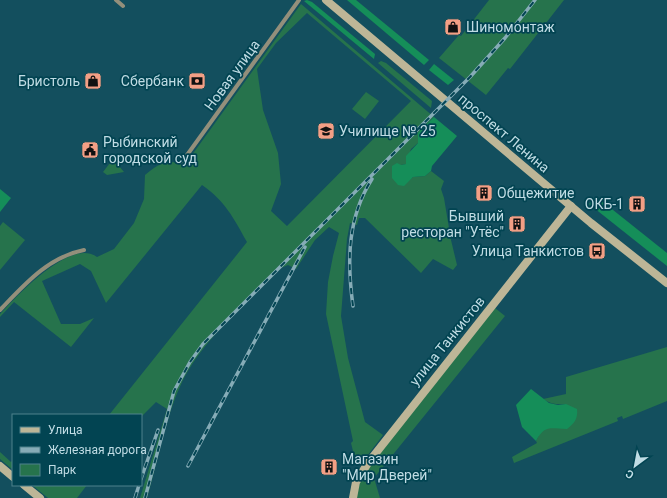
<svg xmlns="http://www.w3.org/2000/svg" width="667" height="498" font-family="Roboto,sans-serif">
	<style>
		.green { fill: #26734c; fill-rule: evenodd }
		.forest { fill: #158e59 }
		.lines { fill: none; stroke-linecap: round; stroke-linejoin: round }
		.street { stroke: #938f7b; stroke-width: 4 }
		.secondary { stroke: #bdb697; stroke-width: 8 }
		.rail-casing { stroke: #86acb7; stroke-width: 3.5 }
		.rail { stroke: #024452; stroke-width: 2; stroke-dasharray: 6; stroke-linecap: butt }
		.labels { text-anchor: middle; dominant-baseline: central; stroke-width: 3.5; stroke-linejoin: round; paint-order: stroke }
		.poi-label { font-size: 14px; fill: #c0dce4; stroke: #024452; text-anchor: start }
		.street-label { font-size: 14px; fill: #c0dce4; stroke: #024452 }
	</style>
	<rect width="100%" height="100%" fill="#134f5e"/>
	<!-- green -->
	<g class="green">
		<path d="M489,0H564L510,69L508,68L486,95L439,58L459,35L461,36Z"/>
		<path d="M301,4L434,117L419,133L418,143L411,149L406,164L401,165L406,183L413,177L425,176L431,171L444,181L441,189L444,198L451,240L457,265L453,270L433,259L421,273L365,218H359L357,225L350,223L347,239L341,316L348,358L365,422L383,435L361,464V460L355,459L351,443L353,441L326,314L328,282L333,256L339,233L329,227L315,240L296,269L288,265L281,268C248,302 203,339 182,382C165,418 158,460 147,498H140L167,409L156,402L141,417V415H109L247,242C233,217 225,201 202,185L106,303L91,271L80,264L42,281L61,324H80L94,318L71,347L14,302L0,317V314C16,297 71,237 97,257L114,249L134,223L144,199L145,175C157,164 170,157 184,166ZM307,13L411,101L287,226L271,211L281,184L278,153L263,110L257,69L276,43Z"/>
		<path d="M381,61L386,63L432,101L431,108L378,63Z"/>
		<path d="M366,92L379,101L365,119L352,109Z"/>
		<path d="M113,159L124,172L107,175L103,172Z"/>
		<path d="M3,222L25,240L0,270V226Z"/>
		<path d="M495,308L505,316L374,478L380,498H356L360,482L371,465Z"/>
		<path d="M667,347V401L623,419L622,416L617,418L618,421L514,463L512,457L537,443L536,441L541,431L547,428L566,404C557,405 551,404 543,399L566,394V377Z"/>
		<path d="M0,452L11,462L13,460V470L0,459Z"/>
		<path d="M32,485H87L77,498H48Z"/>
	</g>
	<!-- forest -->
	<g class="forest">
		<path d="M307,0L312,2L375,54L374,59L304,1Z"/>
		<path d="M347,0H356L429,60L424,65Z"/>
		<path d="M434,64L454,80L448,85L429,70Z"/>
		<path d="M434,117L457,136L432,166L431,171L425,176L413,177L404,186L398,185L392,178V166L397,163L401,165L406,164V156L418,143V133Z"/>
		<path d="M0,189L11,198L0,212Z"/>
		<path d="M595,197L598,198L667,253V266L589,204Z"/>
		<path d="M531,389L549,403L558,405L566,404L577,409C578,418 575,423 567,429C551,429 545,424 536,441L522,427L516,405Z"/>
	</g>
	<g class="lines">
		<!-- street -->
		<g class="street">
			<path d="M116,0L123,6"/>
			<path d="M182,162L299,0"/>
			<path d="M0,310C24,285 48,257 84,250"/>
		</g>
		<!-- secondary -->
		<g class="secondary">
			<path d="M326,0L591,223L667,283"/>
			<path d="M0,466L13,477"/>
			<path d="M24,485L40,498"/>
			<path d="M353,498L356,482L368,463L571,206"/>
		</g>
		<defs>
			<g id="rail">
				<path d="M353,306C347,262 347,218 372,179"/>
				<path d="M188,466L305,247"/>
				<path d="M141,479L158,430"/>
				<path d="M135,498L139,485"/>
				<path d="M145,498L174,391L190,362L203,344L470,77L505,38L535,0"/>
			</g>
		</defs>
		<!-- rail casing -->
		<use href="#rail" class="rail-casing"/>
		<!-- rail -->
		<use href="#rail" class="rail"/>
	</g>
	<!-- icons -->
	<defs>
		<symbol id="shop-square" viewBox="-11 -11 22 22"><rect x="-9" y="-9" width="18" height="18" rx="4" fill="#f39f85" stroke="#024452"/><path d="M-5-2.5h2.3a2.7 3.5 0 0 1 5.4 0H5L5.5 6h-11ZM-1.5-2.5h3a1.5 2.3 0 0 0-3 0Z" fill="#111"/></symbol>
		<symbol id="bank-square" viewBox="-11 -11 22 22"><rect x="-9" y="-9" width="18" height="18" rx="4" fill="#f39f85" stroke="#024452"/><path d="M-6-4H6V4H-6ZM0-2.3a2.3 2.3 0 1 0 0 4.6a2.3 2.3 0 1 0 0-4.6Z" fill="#111"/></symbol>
		<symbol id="university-square" viewBox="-11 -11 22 22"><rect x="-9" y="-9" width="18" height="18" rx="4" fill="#f39f85" stroke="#024452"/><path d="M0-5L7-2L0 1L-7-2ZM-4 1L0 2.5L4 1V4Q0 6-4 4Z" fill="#111"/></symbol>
		<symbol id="civic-square" viewBox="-11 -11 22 22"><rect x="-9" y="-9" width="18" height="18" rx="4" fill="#f39f85" stroke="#024452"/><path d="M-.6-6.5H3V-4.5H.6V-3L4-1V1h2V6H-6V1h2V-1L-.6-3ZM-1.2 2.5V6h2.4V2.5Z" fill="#111"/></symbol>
		<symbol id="building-square" viewBox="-11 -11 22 22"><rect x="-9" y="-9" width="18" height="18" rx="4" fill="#f39f85" stroke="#024452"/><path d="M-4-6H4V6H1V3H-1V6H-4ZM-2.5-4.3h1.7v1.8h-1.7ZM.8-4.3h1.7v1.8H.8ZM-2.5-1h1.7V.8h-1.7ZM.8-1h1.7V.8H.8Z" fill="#111"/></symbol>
		<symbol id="bus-square" viewBox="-11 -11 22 22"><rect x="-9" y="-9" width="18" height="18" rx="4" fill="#f39f85" stroke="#024452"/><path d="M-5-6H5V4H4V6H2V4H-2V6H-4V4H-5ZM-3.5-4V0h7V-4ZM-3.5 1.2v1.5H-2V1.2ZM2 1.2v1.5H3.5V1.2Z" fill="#111"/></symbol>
	</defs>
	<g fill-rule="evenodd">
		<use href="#shop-square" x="443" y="17" width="20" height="20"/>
		<use href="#shop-square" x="83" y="71" width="20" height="20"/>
		<use href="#bank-square" x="187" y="71" width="20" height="20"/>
		<use href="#university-square" x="316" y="121" width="20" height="20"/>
		<use href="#civic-square" x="80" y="140" width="20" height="20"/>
		<use href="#building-square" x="474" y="183" width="20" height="20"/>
		<use href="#building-square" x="627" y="194" width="20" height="20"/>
		<use href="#building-square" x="507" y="214" width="20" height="20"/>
		<use href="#bus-square" x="587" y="241" width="20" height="20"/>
		<use href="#building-square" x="319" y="457" width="20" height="20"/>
	</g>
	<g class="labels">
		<!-- poi labels -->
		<g class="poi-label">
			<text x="466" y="27">Шиномонтаж</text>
			<text x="80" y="81" text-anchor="end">Бристоль</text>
			<text x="184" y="81" text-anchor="end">Сбербанк</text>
			<text x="339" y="131">Училище № 25</text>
			<text x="103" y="142">Рыбинский<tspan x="103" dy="16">городской суд</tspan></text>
			<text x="497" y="193">Общежитие</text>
			<text x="624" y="204" text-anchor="end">ОКБ-1</text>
			<text x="504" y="216" text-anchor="end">Бывший<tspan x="504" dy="16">ресторан "Утёс"</tspan></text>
			<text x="584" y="251" text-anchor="end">Улица Танкистов</text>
			<text x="342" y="459">Магазин<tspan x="342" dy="16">"Мир Дверей"</tspan></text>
		</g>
		<!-- street labels -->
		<g class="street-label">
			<text transform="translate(232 75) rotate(-54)">Новая улица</text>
			<text transform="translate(504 133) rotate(40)">проспект Ленина</text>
			<text transform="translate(447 341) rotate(-51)">улица Танкистов</text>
		</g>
	</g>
	<!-- legend -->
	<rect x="12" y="414" width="130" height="72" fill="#024452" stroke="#4e818c"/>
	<rect x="20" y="427" width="20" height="6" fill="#bdb697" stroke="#4e818c"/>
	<text x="48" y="434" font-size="12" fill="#c0dce4">Улица</text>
	<rect x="20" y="447" width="20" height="6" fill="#86acb7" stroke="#4e818c"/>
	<text x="48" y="454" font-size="12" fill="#c0dce4">Железная дорога</text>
	<rect x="20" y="464" width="20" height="12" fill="#26734c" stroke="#4e818c"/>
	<text x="48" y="474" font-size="12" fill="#c0dce4">Парк</text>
	<!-- north arrow -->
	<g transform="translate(635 466) rotate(212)" stroke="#024452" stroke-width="3" paint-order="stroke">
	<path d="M0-3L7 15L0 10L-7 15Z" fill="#c0dce4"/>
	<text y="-6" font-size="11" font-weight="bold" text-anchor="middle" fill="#c0dce4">С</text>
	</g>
</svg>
